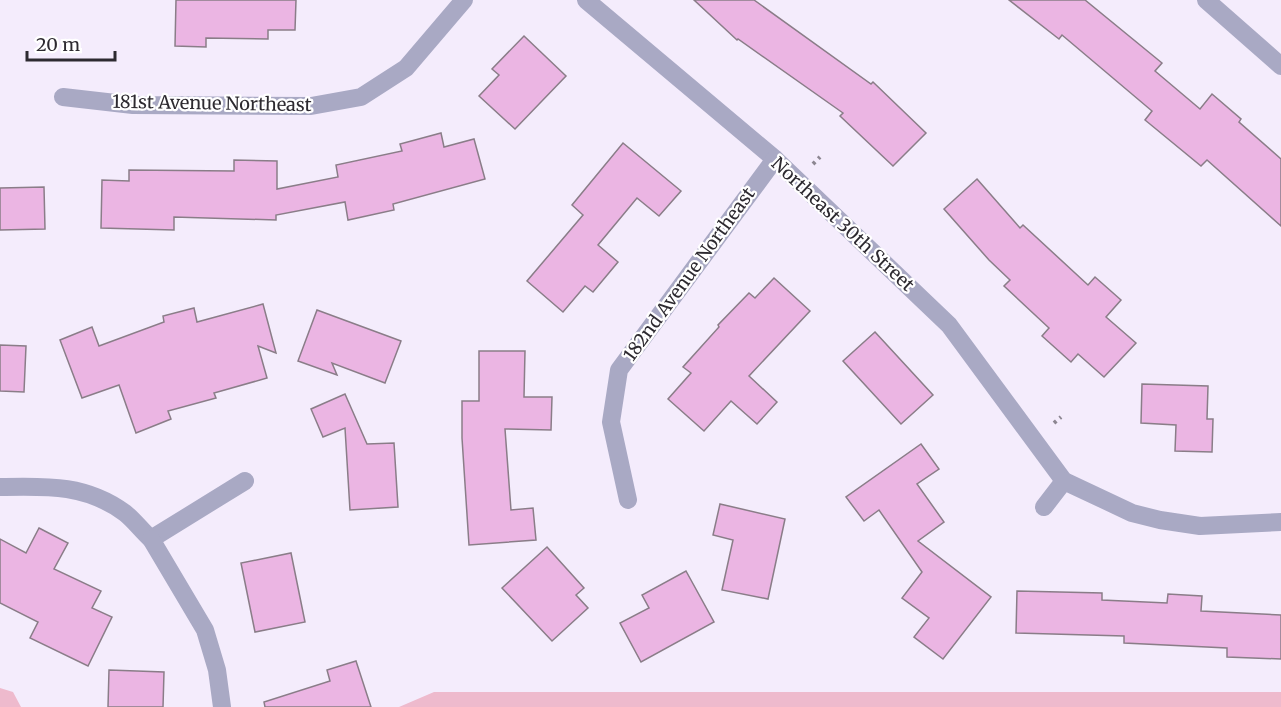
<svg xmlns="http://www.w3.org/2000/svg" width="1281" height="707" font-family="Merriweather,serif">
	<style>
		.green { fill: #eebacd }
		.building { fill: #ebb5e3; stroke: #8a7d88; stroke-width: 1.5 }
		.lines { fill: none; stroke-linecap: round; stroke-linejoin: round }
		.path { stroke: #8c8691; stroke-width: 4; stroke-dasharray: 3 4.5; stroke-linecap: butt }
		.street { stroke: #a9a9c4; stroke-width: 18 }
		.labels { text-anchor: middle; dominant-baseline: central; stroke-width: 4.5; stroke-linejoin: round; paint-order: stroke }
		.street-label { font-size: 18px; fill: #2d2a30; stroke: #fff }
	</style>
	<rect width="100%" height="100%" fill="#f4ecfc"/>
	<!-- green -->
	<g class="green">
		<path d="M0,688L13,692L21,707H0Z"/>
		<path d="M434,692H1281V707H399Z"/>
	</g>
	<!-- building -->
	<g class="building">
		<path d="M176,0H296L295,30H268V39L206,38V47L175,46Z"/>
		<path d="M694,0H754L871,84L873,82L926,133L893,166L840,116L843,113L738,39L737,40Z"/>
		<path d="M1009,0H1085L1162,63L1155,71L1200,109L1212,94L1241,119L1239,122L1281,159V226L1207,160L1201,166L1145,120L1152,111L1062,35L1059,39Z"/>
		<path d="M524,36L566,76L515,129L479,96L499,75L492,69Z"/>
		<path d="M441,133L444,147L474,139L485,179L393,204L394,210L348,220L345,202L276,215V220L174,217V230L101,228L102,180L129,181V170L234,171V160L277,161V189L338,177L336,165L402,151L400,144Z"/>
		<path d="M623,143L681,191L659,216L637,198L598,245L618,262L593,292L585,286L563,312L527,281L583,215L572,205Z"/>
		<path d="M977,179L1020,228L1023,225L1088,285L1095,277L1121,300L1106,317L1136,343L1104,377L1078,354L1071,362L1042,336L1049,328L1004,286L1010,280L989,260L944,209Z"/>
		<path d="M44,187L45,229L0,230V188Z"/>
		<path d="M774,278L810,311L749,376L777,402L757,424L731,401L704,431L668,399L691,373L683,367L719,327L718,325L749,293L755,298Z"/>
		<path d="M263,304L276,353L258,346L267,378L214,393L216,398L168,411L171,419L136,433L119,385L82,398L60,340L92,327L99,346L164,322L163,316L194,308L197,322Z"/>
		<path d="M317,310L401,341L385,383L332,363L337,375L298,361Z"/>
		<path d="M875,332L933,395L901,424L843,361Z"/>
		<path d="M0,345L26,346L24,392L0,391Z"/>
		<path d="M479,351H525L524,397H552L551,430L505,429L511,510L533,508L536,540L469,545L462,438V401H479Z"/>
		<path d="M1142,384L1208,386L1207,419H1213L1212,452L1175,451L1176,425L1141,423Z"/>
		<path d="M345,394L367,444L394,443L398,507L350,510L345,428L323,437L311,409Z"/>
		<path d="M921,444L939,469L917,484L944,522L918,541L991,597L943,659L914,637L929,618L902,598L922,572L879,510L864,521L846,497Z"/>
		<path d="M720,504L785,519L768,599L722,590L733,540L713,535Z"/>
		<path d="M39,528L68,543L54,569L101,591L92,608L112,617L88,666L30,638L38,622L0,603V539L26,553Z"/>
		<path d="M547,547L584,588L576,595L588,608L552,641L502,588Z"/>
		<path d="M291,553L305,622L255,632L241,563Z"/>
		<path d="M686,571L714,622L641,662L620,623L649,608L642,595Z"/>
		<path d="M1017,591L1102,593V600L1167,603L1168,594L1202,596L1201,611L1281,615V659L1227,657V648L1124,643V636L1016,633Z"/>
		<path d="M356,661L371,707H265L264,702L330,681L327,670Z"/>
		<path d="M109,670L164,672L163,707H108Z"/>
	</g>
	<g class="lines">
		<!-- path -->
		<g class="path">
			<path d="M813,164L820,157"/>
			<path d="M1054,423L1061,417"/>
		</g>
		<!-- street -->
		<g class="street">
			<path d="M586,0L775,159L949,325L1064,481L1132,513L1160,520L1200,526L1281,522"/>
			<path d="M1206,0L1281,66"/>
			<path d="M63,97L133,105L311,106L361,97L406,68L464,0"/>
			<path d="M0,487C46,486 86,484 125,513C134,520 142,531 151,539L245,481"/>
			<path d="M628,500L611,422L619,370L775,159"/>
			<path d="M1044,507L1064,481"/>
			<path d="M151,539L205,630L217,670L222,707"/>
		</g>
	</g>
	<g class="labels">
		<!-- street labels -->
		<g class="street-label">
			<text transform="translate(212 103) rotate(1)">181st Avenue Northeast</text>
			<text transform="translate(843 224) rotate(43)">Northeast 30th Street</text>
			<text transform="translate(689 274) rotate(-54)">182nd Avenue Northeast</text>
		</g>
	</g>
	<!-- scale -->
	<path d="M27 51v9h88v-9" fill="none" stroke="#2d2a30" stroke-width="3"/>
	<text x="36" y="51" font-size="18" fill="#2d2a30" stroke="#ffffff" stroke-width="4.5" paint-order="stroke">20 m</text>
</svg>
